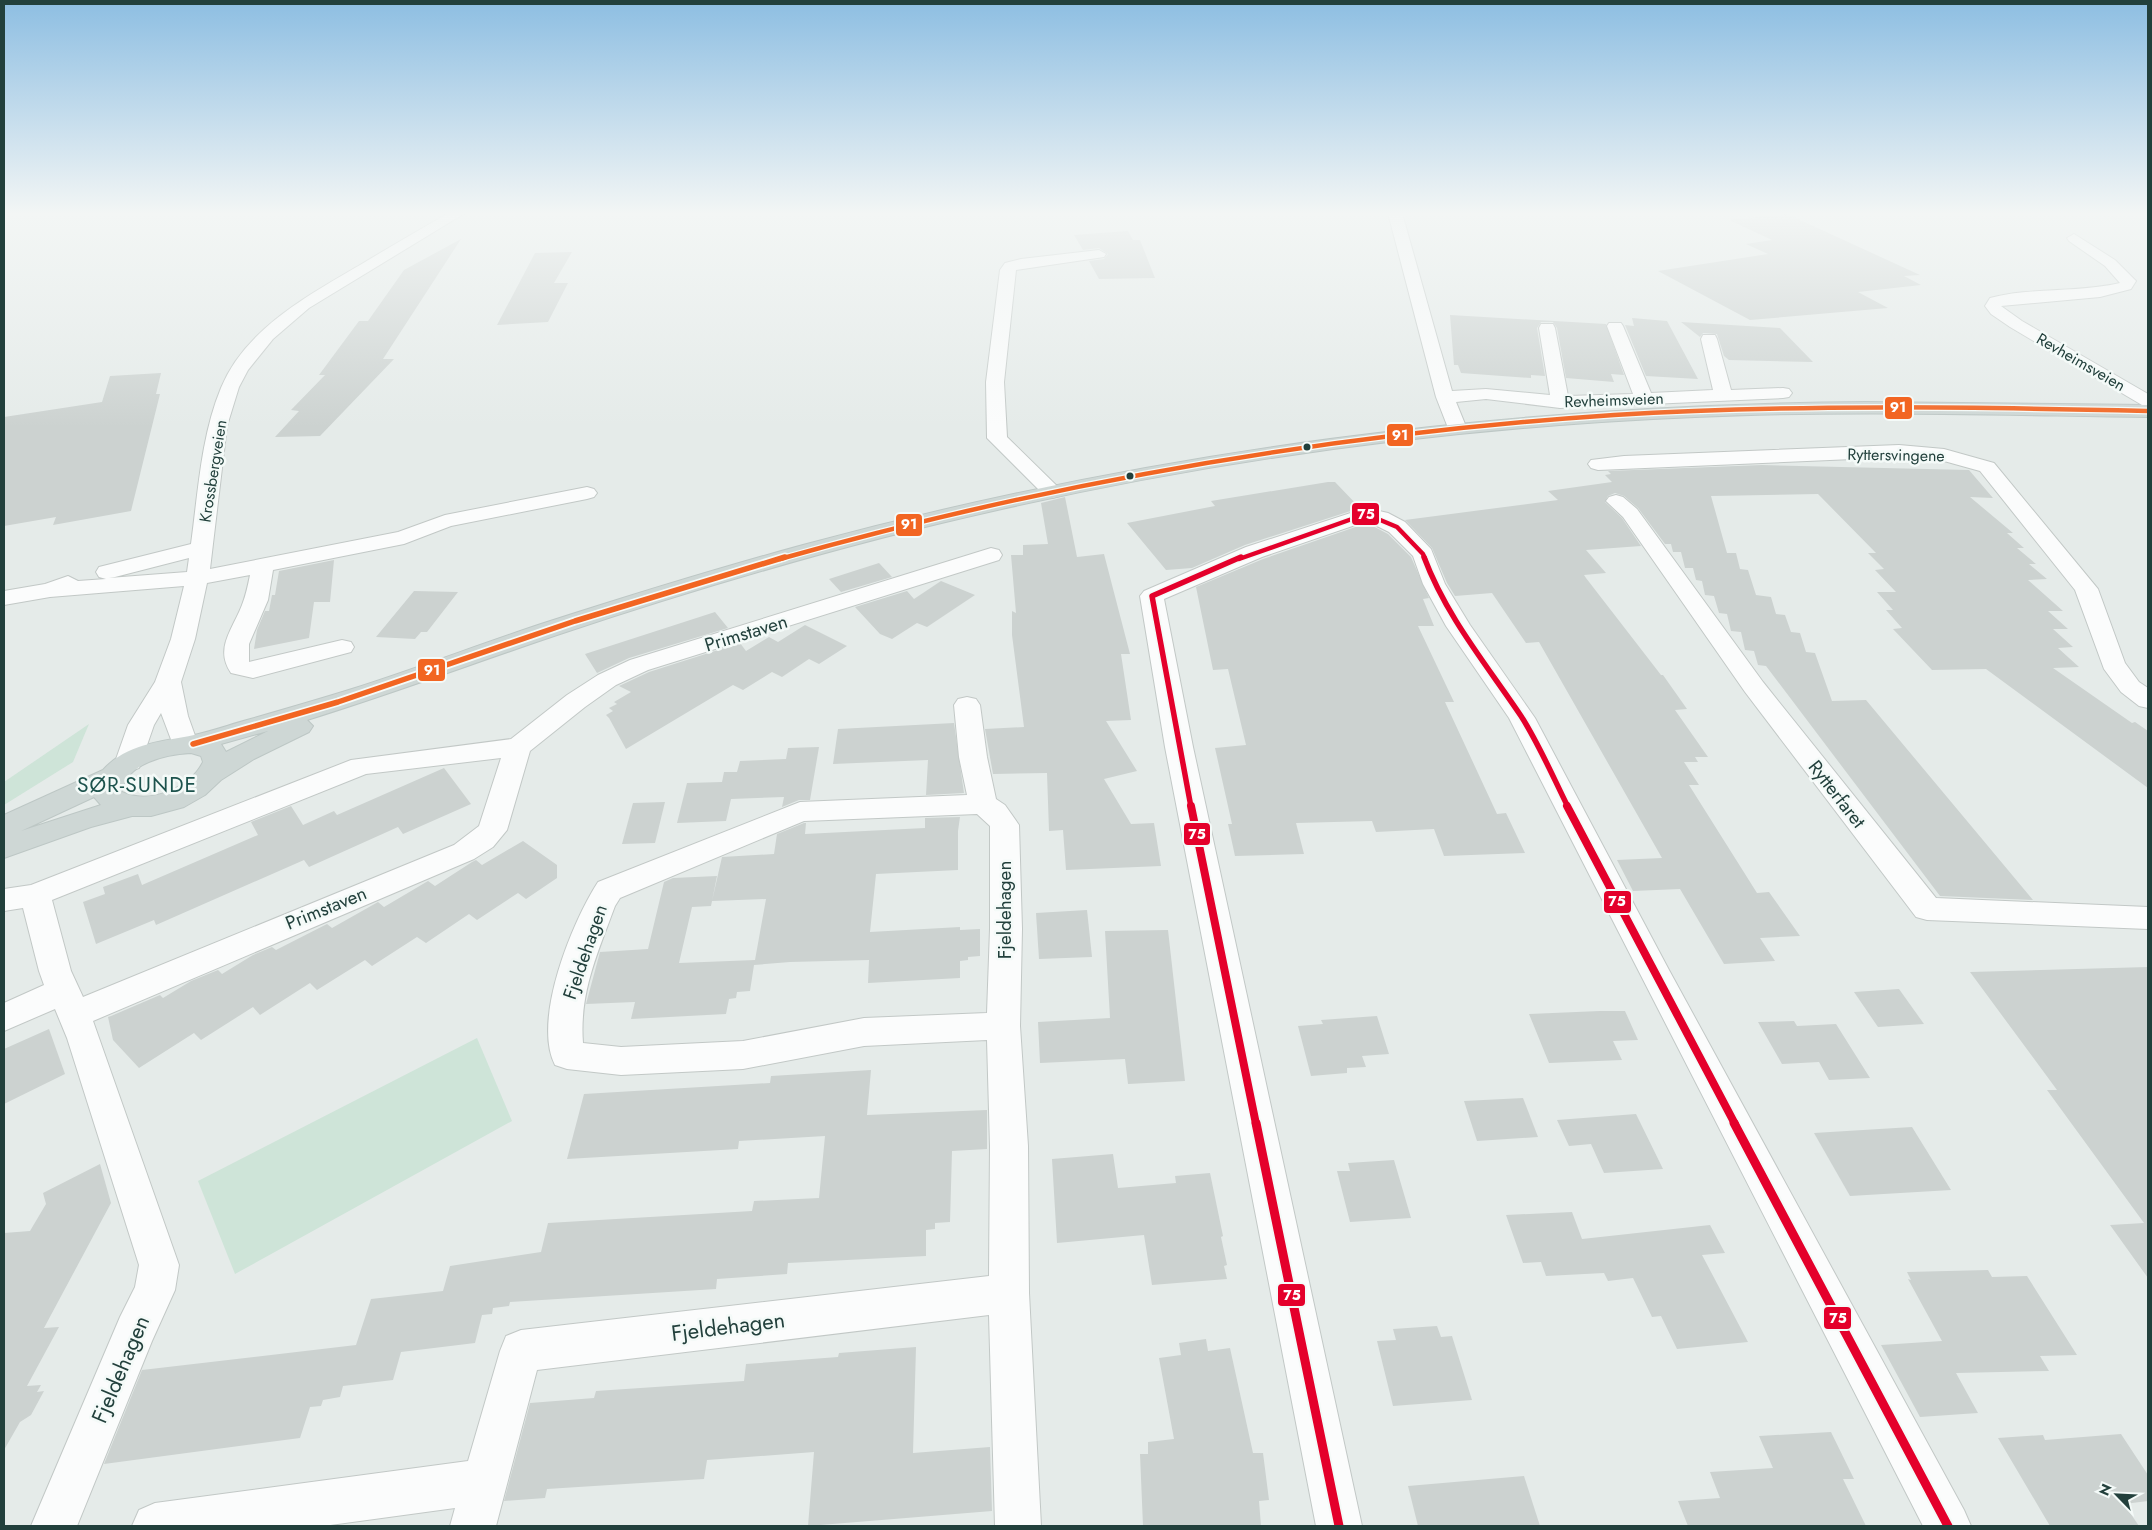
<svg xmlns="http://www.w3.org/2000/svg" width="2152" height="1530" font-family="Jost,sans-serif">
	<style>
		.green { fill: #cee4d8 }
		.building { fill: #ccd2d0 }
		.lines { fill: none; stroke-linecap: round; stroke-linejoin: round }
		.minor-casing { stroke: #c2c8c6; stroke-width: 2 }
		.major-casing { stroke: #bdc7c5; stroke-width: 2 }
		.minor { fill: #fbfcfc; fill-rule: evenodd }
		.major { fill: #ced7d5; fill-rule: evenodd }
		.bus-1-far1-casing { stroke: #f4faf8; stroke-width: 7 }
		.bus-1-casing { stroke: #f4faf8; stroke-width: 9 }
		.bus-2-far3-casing { stroke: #f4faf8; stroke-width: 7 }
		.bus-2-far2-casing { stroke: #f4faf8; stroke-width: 9 }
		.bus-2-far1-casing { stroke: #f4faf8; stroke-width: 11 }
		.bus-2-casing { stroke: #f4faf8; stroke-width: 13 }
		.bus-1-far1 { stroke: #f26522; stroke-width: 4.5 }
		.bus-1 { stroke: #f26522; stroke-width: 5.5 }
		.bus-2-far3 { stroke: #e4002b; stroke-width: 4.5 }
		.bus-2-far2 { stroke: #e4002b; stroke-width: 5.5 }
		.bus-2-far1 { stroke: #e4002b; stroke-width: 8 }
		.bus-2 { stroke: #e4002b; stroke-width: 9 }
		.bus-dot { fill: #22403c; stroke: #f4faf8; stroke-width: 2 }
		.labels { text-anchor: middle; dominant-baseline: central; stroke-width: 5; stroke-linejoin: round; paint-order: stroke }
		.far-street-label { font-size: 16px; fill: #22403c; stroke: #f4faf8 }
		.street-label { font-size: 19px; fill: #22403c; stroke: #f4faf8 }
		.quarter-label { font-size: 21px; letter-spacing: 1px; fill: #1d534d; stroke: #f4faf8 }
		.near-street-label { font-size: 22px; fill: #22403c; stroke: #f4faf8 }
		.line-badge { stroke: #f4faf8; stroke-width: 2 }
		.badge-label { font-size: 14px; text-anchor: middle; font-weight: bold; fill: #fff }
	</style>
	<rect width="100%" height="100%" fill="#e5ebe9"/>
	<!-- green -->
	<g class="green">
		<path d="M89,724L73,762L4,805V782Z"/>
		<path d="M477,1038L512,1121L235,1274L198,1181Z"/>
	</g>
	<!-- building -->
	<g class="building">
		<path d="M1787,214L1920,275L1904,276L1921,285L1858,292L1888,308L1750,320L1658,271L1768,254L1746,244L1772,240L1729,220Z"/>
		<path d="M1128,231L1133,240H1140L1155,278L1099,279L1089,261L1104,259L1108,254L1099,248L1083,250L1074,235Z"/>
		<path d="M461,239L383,359H394L320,436L275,437L299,411L291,410L325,375H319L359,321H368L404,270Z"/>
		<path d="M572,252L554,283H568L548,322L497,325L535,253Z"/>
		<path d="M1450,315L1606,324L1624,375L1611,374L1614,382L1566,378L1557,328L1553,322H1541L1537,328L1545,376L1531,375V378L1461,373L1458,365H1454Z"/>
		<path d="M1632,318L1667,321L1698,379L1646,376L1625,325L1634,326Z"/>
		<path d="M1681,322L1780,328L1813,362L1729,360L1724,356L1717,334L1703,333L1700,337Z"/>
		<path d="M161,373L156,394H160L131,511L53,525L56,517L4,526V417L102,402L110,376Z"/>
		<path d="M1762,465L1969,470L1993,498L1970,497L2013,533H2007L2024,548H2017L2036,564H2029L2047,579L2028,580L2063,611H2048L2068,629H2053L2073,647L2058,648L2079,667L2053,668L2132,723L2135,722L2148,731V788L1986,669L1932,670L1893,629L1902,628L1886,610H1893L1877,592H1896L1875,570L1884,569L1868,553H1876L1818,494L1711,496L1727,553H1736L1740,569L1748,570L1756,595L1771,597L1776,614L1785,615L1791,632L1800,633L1806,652L1815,653L1832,701L1866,700L2033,900L1940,896L1766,666L1758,665L1754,651L1745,650L1741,632L1731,631L1727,614L1719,613L1714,596L1705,595L1702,581L1696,580L1693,568H1685L1681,552H1673L1671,544H1665L1638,508L1624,496L1615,493L1608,496L1605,502L1622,518L1641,546L1586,550L1606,573L1584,575L1586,578L1661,675H1663L1687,709L1675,710L1708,757H1695L1698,762H1684L1699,785H1689L1757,893L1769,892L1800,936L1760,938L1775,961L1724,964L1680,889L1633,891L1617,860L1662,858L1539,642L1526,643L1492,593L1455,596L1447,583L1432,548L1405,520L1558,500L1548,491L1612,482L1605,475L1611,474L1608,471Z"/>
		<path d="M1328,482H1335L1360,508L1245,545L1192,568L1166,570L1127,523L1215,506L1211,501Z"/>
		<path d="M1065,497L1077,557L1104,554L1130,654H1121L1131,720L1106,721L1137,771L1104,779L1131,824L1154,823L1161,866L1066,870L1063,830L1049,831L1047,773L993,774L985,729L1024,727L1012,635V611L1016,613L1011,555H1023V545L1048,544L1041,503Z"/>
		<path d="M1367,523L1388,534L1411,557L1429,598L1423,599L1434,626H1418L1454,702H1445L1497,814L1506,813L1525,853L1444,856L1434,829L1376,832L1372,821L1296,823L1304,854L1235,856L1228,824H1232L1215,748L1246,745L1228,669L1213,670L1196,587L1263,559Z"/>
		<path d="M334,560L330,602H314L309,638L254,649L257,630L265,611H269L272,595H275L279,571Z"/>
		<path d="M879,563L892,577L841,592L829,579Z"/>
		<path d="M941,581L975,595L927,627L917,623L892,639L880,634L855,607L907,591L914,599Z"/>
		<path d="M414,591L458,592L427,632H421L415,639L376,637Z"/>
		<path d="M715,612L728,628L629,658L597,673L585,654Z"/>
		<path d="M805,625L847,646L819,664L809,659L782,677L772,672L743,690L733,685L626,749L609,718L606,715L613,711L609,708L617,704L614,702L631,692L619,686L649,672L740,643L746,651L769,637L778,642Z"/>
		<path d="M954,723L964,793L926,795L928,760L833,764L838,729Z"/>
		<path d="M819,747L810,800H799L782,807L784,797L731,799L726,821L677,823L687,783L722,782L724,772H737L740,761L786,759L788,748Z"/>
		<path d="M444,768L471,804L403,834L398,827L309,867L304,860L156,925L154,920L96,944L83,902L105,894L103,887L138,874L142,885L258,835L251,822L291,806L303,825L334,811L337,815Z"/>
		<path d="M665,802L655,843L622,844L633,803Z"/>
		<path d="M960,817L958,831V870L876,874L870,932L960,927V930L980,929V956L968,957V960L960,961V978L868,983L869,960L790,962L754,965L750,991L737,992L736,998L729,999L726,1014L631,1019L635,1002L586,1004L600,952L648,949L664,882L673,878L717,876L711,906L692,907L679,963L755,960L766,899L712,901L722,857L774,854L777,834L804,823H806L805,834L925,828V818Z"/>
		<path d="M523,841L557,865V878L526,899L518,893L477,920L469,914L426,943L417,937L372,966L365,960L317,990L310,983L260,1015L253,1007L201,1040L194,1033L139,1068L113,1040L108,1017L111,1016L160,995L163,998L191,981L218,970L222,974L253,955L272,947L276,950L327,924L332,928L378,902L384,907L428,881L435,886L472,862L476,860L482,865Z"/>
		<path d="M1087,910L1092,957L1039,959L1036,913Z"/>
		<path d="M1168,930L1185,1081L1128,1084L1125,1059L1040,1063L1038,1022L1110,1018L1105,931Z"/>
		<path d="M2148,967V1278L2110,1225L2144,1223L2047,1090H2057L1970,972Z"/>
		<path d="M1899,989L1924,1024L1878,1027L1854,992Z"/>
		<path d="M1600,1011H1625L1638,1040L1613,1041L1622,1060L1549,1063L1529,1014Z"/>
		<path d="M1377,1016L1389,1054L1362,1056L1366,1067L1347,1068V1073L1311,1076L1298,1026L1323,1024L1321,1020Z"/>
		<path d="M1794,1021L1797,1026L1836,1024L1870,1078L1829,1080L1819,1062L1782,1064L1758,1022Z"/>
		<path d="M49,1029L65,1074L4,1104V1049Z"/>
		<path d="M871,1070L867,1115L987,1110V1149L952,1151L950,1222L935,1223V1229L926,1230V1256L788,1263L787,1274L717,1279L716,1289L510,1302L509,1306L493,1308L492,1314L482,1315L475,1343L401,1352L393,1380L343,1386L340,1397L323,1400L321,1406L310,1407L300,1438L104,1464L142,1370L356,1345L371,1299L443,1291L450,1266L541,1252L548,1223L752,1211L754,1201L819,1198L825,1136L739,1141L738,1149L567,1159L584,1094L770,1083L771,1076Z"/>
		<path d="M1523,1098L1538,1137L1477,1141L1464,1101Z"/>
		<path d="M1636,1114L1663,1169L1604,1173L1591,1144L1569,1146L1557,1120Z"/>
		<path d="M1912,1127L1951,1190L1850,1196L1814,1133Z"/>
		<path d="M1113,1154L1118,1188L1176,1183L1175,1176L1210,1173L1223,1236L1221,1237L1227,1265L1224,1266L1227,1279L1152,1285L1144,1235L1057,1243L1052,1159Z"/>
		<path d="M1394,1160L1411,1218L1350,1222L1337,1171H1350L1348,1163Z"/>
		<path d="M100,1164L111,1203L44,1328L59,1327L27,1386L41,1385L37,1392L44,1391L31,1415L20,1422L4,1450V1233L30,1231L46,1204L43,1193Z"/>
		<path d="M1572,1212L1582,1239L1710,1225L1725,1253L1702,1255L1748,1342L1677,1349L1661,1316L1652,1317L1633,1278L1608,1281L1604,1273L1546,1276L1541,1262L1523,1263L1506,1215Z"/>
		<path d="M1988,1270L1992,1277L2027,1276L2077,1355L2040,1356L2049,1371L1956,1373L1978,1413L1920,1417L1881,1345L1942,1341L1908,1279L1911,1280L1907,1272Z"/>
		<path d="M1437,1326L1441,1337L1452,1336L1472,1400L1393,1406L1377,1341L1396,1340L1393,1329Z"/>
		<path d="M1206,1339L1208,1351L1230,1348L1253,1453H1263L1269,1500L1259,1501L1261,1526H1143L1140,1454H1148V1442L1174,1439L1159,1358L1181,1355L1179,1343Z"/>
		<path d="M916,1347L913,1453L990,1447L992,1511L808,1526L814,1452L707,1460L704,1479L547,1489L545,1498L504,1501L530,1403L594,1398L596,1391L744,1381L746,1364L838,1357L839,1353Z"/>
		<path d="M1831,1432L1854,1479H1843L1866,1526H1688L1678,1501L1720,1498L1710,1472L1773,1468L1759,1436Z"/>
		<path d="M2121,1434L2148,1475V1501L2124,1504L2139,1526H2050L1998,1438L2043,1435L2045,1440Z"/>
		<path d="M1524,1476L1540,1526H1418L1408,1486Z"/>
	</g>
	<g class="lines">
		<defs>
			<g id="minor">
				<path d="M449,213H465L309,308L273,339L248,370L239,387L227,426L210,569L398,532L445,515L587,487L594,489L597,493L594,497L587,499L451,526L404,544L273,570L268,600L249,644V662L342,640L351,642L354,647L351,652L253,678L231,673C214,648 233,629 242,605C246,595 248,585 250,575L207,583L195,639L181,682L188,716L198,744L195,750L185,753L175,750L161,713L154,725L139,768L129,771L119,768L115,762L128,725L155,682L171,639L184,586L50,597L4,605V591L45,584L68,576L78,581L106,579L99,577L96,572L99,567L191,544C198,493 201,436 221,388C245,329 309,295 360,265C390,247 419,230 449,213ZM189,558L187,572L109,578L115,577Z"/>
				<path d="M1388,213H1402L1452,391L1486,389L1550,395L1539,328L1541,324H1553L1555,328L1568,396L1633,394L1607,326L1609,323H1621L1623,326L1651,393L1713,390L1701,339L1703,335H1715L1717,339L1731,390L1783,388L1789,389L1792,393L1789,397L1783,398L1560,408L1486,399L1456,402L1467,429L1464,433H1450L1436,397Z"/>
				<path d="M2074,234L2115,260L2136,281L2131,289L2100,297L2001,306L2022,321L2148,394V406L2142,405L2010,327L1991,314L1985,306L1990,298C2032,287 2077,293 2120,283L2105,266L2069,241L2067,238Z"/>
				<path d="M1099,250L1106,254L1104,257L1016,270L1004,382L1007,437L1059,488L1062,492L1059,496L1052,498L1045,496L987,438L986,382L1000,270L1005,263L1021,259Z"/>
				<path d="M1899,445L1944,449L1994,463L2098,589L2125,663L2139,682L2148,688V708L2139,706L2121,692L2104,669L2075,590L1980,471L1944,461L1899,457L1598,470L1591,468L1588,464L1591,460L1624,456Z"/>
				<path d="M1616,495L1623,497L1637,509L1763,682L1936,898L2148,907V929L1927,920L1916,917L1745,692L1623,517L1606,501L1609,497Z"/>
				<path d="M1366,508L1388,513L1405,522L1431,549L1445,584L1470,625L1535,718L1669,970L1964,1510L1971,1526H1923L1509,718L1446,626L1423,584L1413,556L1389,532L1367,521L1262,557L1164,599L1193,747L1362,1526H1316L1165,747L1140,596L1144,591L1246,547Z"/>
				<path d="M991,548L999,550L1002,555L999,560L648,670L616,685L585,707L530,751L507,830L493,847L474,859L93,1021L179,1265L175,1290L152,1341L77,1526H31L120,1317L135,1287L139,1265L67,1038L55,1009L4,1031V1003L44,985L39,971L23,908L4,911V889L31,885L351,760L511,739L567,695L598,675L630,660ZM501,758L479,826L454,845L83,997L71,971L52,900L366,774Z"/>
				<path d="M967,697L976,699L980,705L987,757L996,799L1005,805L1019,825L1022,929L1020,1026L1028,1146L1029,1293L1041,1526H995L989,1315L537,1370L496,1526H450L455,1508L323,1526H132L139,1510L155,1503L468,1461L500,1351L506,1336L521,1330L989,1276L990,1146L987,1040L864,1046L743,1069L621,1075L567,1069L555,1065C532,1020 572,922 598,882L800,802L967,795L959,757L954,705L958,699ZM977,814L990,826V929L987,1013L864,1018L743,1041L621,1047L583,1043C579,993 598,952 615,906L620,898L804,821Z"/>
			</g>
			<path id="major" d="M1866,402L2148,405V417C1997,415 1846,410 1695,417C1459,427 1224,458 993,511C846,544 701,587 557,635C474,663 391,694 307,720L313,726L309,732L254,759L221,780L205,795L184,807L151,816H132L91,827L4,858V815L103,770C127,743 161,742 194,735C212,731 229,725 247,720C282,710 317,700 352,689C415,669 478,645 541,624C628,596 715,569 803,545C1154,450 1503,405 1866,402ZM268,731L226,752L221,744ZM191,753L201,756L203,762C190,788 150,805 122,792C125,763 167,754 191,753ZM94,797L101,805L21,831Z"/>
		</defs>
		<!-- minor casing -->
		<use href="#minor" class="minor-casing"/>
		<!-- major casing -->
		<use href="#major" class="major-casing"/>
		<!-- minor -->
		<use href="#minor" class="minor"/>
		<!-- major -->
		<use href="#major" class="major"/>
		<defs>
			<path id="bus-1-far1" d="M780,559C1053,482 1331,434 1614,415C1791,404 1970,407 2148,411"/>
			<path id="bus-1" d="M193,744L338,702L575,621L785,557"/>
			<path id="bus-2-far3" d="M1239,559L1366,514L1397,527L1423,554L1425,559"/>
			<g id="bus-2-far2">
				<path d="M1424,557C1446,616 1486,664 1521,716C1539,744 1553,777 1568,807"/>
				<path d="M1191,807L1152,596L1241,557"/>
			</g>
			<g id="bus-2-far1">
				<path d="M1191,806L1256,1124"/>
				<path d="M1567,806L1735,1124"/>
			</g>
			<g id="bus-2">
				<path d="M1256,1123L1339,1526"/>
				<path d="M1734,1123L1948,1526"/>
			</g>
		</defs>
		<!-- bus-1-far1 casing -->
		<use href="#bus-1-far1" class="bus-1-far1-casing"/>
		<!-- bus-1 casing -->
		<use href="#bus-1" class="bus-1-casing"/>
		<!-- bus-2-far3 casing -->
		<use href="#bus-2-far3" class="bus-2-far3-casing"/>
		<!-- bus-2-far2 casing -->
		<use href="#bus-2-far2" class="bus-2-far2-casing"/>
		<!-- bus-2-far1 casing -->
		<use href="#bus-2-far1" class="bus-2-far1-casing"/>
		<!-- bus-2 casing -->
		<use href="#bus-2" class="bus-2-casing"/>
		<!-- bus-1-far1 -->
		<use href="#bus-1-far1" class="bus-1-far1"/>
		<!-- bus-1 -->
		<use href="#bus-1" class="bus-1"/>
		<!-- bus-2-far3 -->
		<use href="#bus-2-far3" class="bus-2-far3"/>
		<!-- bus-2-far2 -->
		<use href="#bus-2-far2" class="bus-2-far2"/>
		<!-- bus-2-far1 -->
		<use href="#bus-2-far1" class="bus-2-far1"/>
		<!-- bus-2 -->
		<use href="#bus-2" class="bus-2"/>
	</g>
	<!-- sky -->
	<linearGradient id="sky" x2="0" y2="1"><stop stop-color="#8dbee2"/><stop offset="0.5" stop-color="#f3f6f5"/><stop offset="1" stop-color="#f3f6f5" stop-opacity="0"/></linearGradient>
	<rect width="2152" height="427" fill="url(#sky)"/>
	<!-- markers -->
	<g class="bus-dot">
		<circle cx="1307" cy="447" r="4.5"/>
		<circle cx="1130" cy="476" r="4.5"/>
	</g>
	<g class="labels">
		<!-- far-street labels -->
		<g class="far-street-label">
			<text transform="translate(2081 362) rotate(30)">Revheimsveien</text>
			<text transform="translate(1614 400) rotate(-2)">Revheimsveien</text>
			<text transform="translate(1896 455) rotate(1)">Ryttersvingene</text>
			<text transform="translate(213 471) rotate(-81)">Krossbergveien</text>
		</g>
		<!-- street labels -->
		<g class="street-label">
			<text transform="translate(746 633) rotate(-17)">Primstaven</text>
			<text transform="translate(1837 794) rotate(52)">Rytterfaret</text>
			<text transform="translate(326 908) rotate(-22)">Primstaven</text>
			<text transform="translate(1004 910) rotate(-90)">Fjeldehagen</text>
			<text transform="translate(585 952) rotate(-71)">Fjeldehagen</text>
		</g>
		<!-- quarter labels -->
		<g class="quarter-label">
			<text x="137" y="785">SØR-SUNDE</text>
		</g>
		<!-- near-street labels -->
		<g class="near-street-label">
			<text transform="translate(728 1326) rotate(-7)">Fjeldehagen</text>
			<text transform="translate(120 1369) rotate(-67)">Fjeldehagen</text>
		</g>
	</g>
	<g class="line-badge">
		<rect x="1884" y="396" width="29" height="24" rx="5" fill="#f26522"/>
		<rect x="1386" y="423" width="28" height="24" rx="5" fill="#f26522"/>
		<rect x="1351" y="502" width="29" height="24" rx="5" fill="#e4002b"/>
		<rect x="895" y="513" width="28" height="24" rx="5" fill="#f26522"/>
		<rect x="417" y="658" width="29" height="24" rx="5" fill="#f26522"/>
		<rect x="1183" y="822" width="28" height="24" rx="5" fill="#e4002b"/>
		<rect x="1603" y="890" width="29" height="24" rx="5" fill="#e4002b"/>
		<rect x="1277" y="1283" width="29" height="24" rx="5" fill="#e4002b"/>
		<rect x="1823" y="1306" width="29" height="24" rx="5" fill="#e4002b"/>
	</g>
	<g class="badge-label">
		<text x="1898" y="412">91</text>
		<text x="1400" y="440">91</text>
		<text x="1366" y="519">75</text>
		<text x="909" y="529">91</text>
		<text x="432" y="675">91</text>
		<text x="1197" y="839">75</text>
		<text x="1617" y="906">75</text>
		<text x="1292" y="1300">75</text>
		<text x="1838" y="1323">75</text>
	</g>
	<!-- border -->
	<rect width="2152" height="1530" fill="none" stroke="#22403c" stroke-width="10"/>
	<!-- north arrow -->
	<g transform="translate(2117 1495) rotate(294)" stroke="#f4faf8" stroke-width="4" paint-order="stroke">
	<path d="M0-4L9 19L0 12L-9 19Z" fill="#22403c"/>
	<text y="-8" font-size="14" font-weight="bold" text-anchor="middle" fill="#22403c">N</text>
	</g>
</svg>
